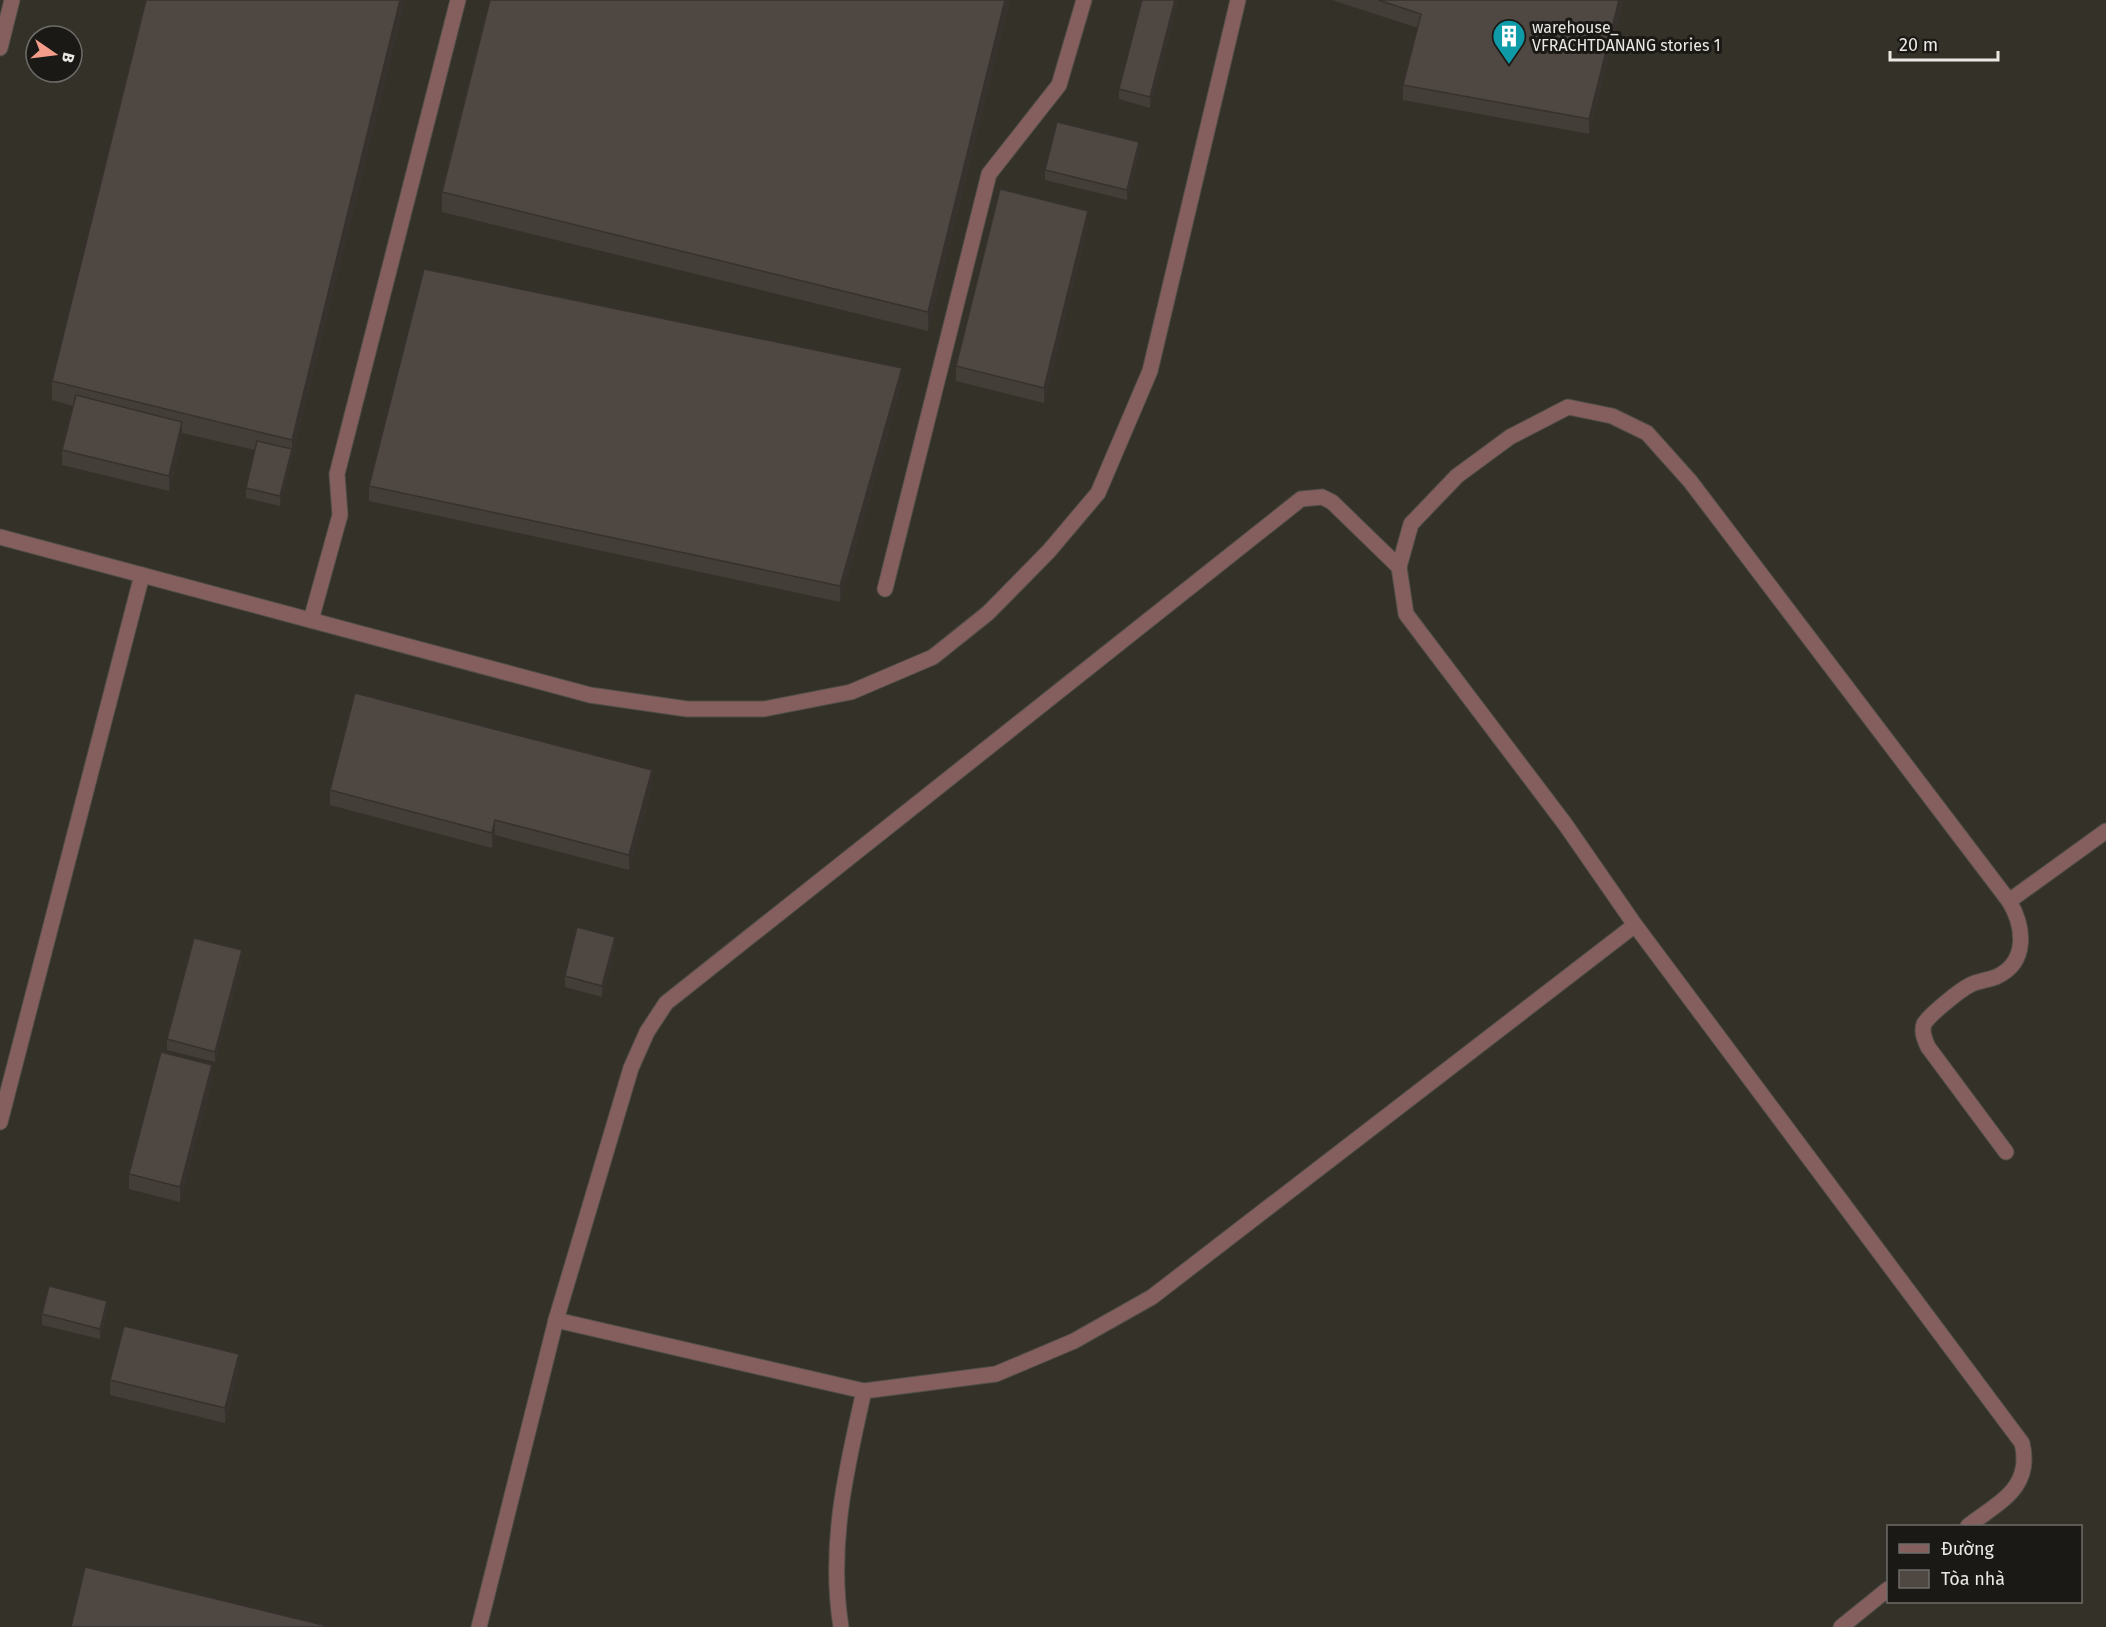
<svg xmlns="http://www.w3.org/2000/svg" width="2106" height="1627" font-family="'Fira Sans',sans-serif">
	<style>
		.lines { fill: none; stroke-linecap: round; stroke-linejoin: round }
		.minor-casing { stroke: #514e47; stroke-width: 17 }
		.minor { stroke: #845f5e; stroke-width: 15 }
		.wall { fill: #443e39 }
		.shaded-wall { fill: #37322e }
		.building { fill: #4f4842; stroke: #37322e; stroke-width: 1.5 }
		.labels { text-anchor: middle; dominant-baseline: central; stroke-width: 6; stroke-linejoin: round; paint-order: stroke }
		.poi-label { font-size: 16px; fill: #ebe8e4; stroke: #1a1915; text-anchor: start }
	</style>
	<rect width="100%" height="100%" fill="#343129"/>
	<g class="lines">
		<defs>
			<g id="minor">
				<path d="M0,48L12,0"/>
				<path d="M0,537L590,695L687,709H764L851,692L933,657L988,613L1049,551L1098,493L1150,371L1238,0"/>
				<path d="M885,589L989,174L1059,85L1084,0"/>
				<path d="M311,620L340,515L337,474L458,0"/>
				<path d="M1635,925L1565,824L1406,614L1399,567L1411,524L1457,476L1510,437L1568,407L1612,416L1647,433L1690,481L2009,901L2106,831"/>
				<path d="M0,1122L142,575"/>
				<path d="M2006,1152L1928,1047C1925,1040 1921,1032 1924,1024C1929,1015 1960,990 1970,985C1978,981 1988,980 1996,977C2029,962 2024,926 2009,901"/>
				<path d="M556,1320L864,1391L996,1374L1074,1341L1152,1297L1635,925L2022,1443C2033,1488 1999,1502 1968,1526"/>
				<path d="M479,1627L556,1320L631,1068L647,1032L666,1003L1301,499L1322,497L1332,502L1399,567"/>
				<path d="M841,1627C828,1546 846,1470 864,1391"/>
				<path d="M1841,1627L1888,1589"/>
			</g>
		</defs>
		<!-- minor casing -->
		<use href="#minor" class="minor-casing"/>
		<!-- minor -->
		<use href="#minor" class="minor"/>
	</g>
	<!-- wall -->
	<g class="wall">
		<path d="M405,0L280,506L246,498V488L255,450L182,433V437L169,491L62,465V450L73,406L52,400V381Z"/>
		<path d="M1010,0L928,331L442,212V192Z"/>
		<path d="M1142,0H1178L1150,108L1119,99V89Z"/>
		<path d="M1332,0H1623L1589,134L1403,100V85L1418,28Z"/>
		<path d="M1139,153L1127,200L1045,180V170Z"/>
		<path d="M1088,226L1044,403L956,381V366Z"/>
		<path d="M902,383L840,602L369,501V486Z"/>
		<path d="M652,785L629,870L495,835L492,848L330,805V790Z"/>
		<path d="M615,947L602,997L565,987V976Z"/>
		<path d="M242,961L215,1062L167,1050V1039Z"/>
		<path d="M212,1081L180,1202L129,1189V1174Z"/>
		<path d="M107,1311L100,1339L42,1325V1314Z"/>
		<path d="M239,1370L225,1423L110,1395V1380Z"/>
	</g>
	<!-- shaded-wall -->
	<g class="shaded-wall">
		<path d="M400,0H405L280,506V496L292,449V440Z"/>
		<path d="M1005,0H1010L928,331V312Z"/>
		<path d="M1175,0H1178L1150,108V97Z"/>
		<path d="M1619,0H1623L1589,134V119Z"/>
		<path d="M1139,142V153L1127,200V190Z"/>
		<path d="M1088,211V226L1044,403V388Z"/>
		<path d="M902,368V383L840,602V586Z"/>
		<path d="M182,422V437L169,491V476Z"/>
		<path d="M652,770V785L629,870V855Z"/>
		<path d="M495,820V835L492,848V833Z"/>
		<path d="M615,937V947L602,997V986Z"/>
		<path d="M242,950V961L215,1062V1052Z"/>
		<path d="M212,1065V1081L180,1202V1187Z"/>
		<path d="M107,1301V1311L100,1339V1329Z"/>
		<path d="M239,1354V1370L225,1423V1408Z"/>
	</g>
	<!-- building -->
	<g class="building">
		<path d="M146,0H400L292,440L52,381Z"/>
		<path d="M490,0H1005L928,312L442,192Z"/>
		<path d="M1142,0H1175L1150,97L1119,89Z"/>
		<path d="M1378,0H1619L1589,119L1403,85L1421,14Z"/>
		<path d="M1057,122L1139,142L1127,190L1045,170Z"/>
		<path d="M1000,189L1088,211L1044,388L956,366Z"/>
		<path d="M424,269L902,368L840,586L369,486Z"/>
		<path d="M76,395L182,422L169,476L62,450Z"/>
		<path d="M257,441L292,449L280,496L246,488Z"/>
		<path d="M355,693L652,770L629,855L495,820L492,833L330,790Z"/>
		<path d="M577,927L615,937L602,986L565,976Z"/>
		<path d="M194,938L242,950L215,1052L167,1039Z"/>
		<path d="M161,1052L212,1065L180,1187L129,1174Z"/>
		<path d="M49,1286L107,1301L100,1329L42,1314Z"/>
		<path d="M124,1326L239,1354L225,1408L110,1380Z"/>
		<path d="M85,1567L331,1627H71Z"/>
	</g>
	<!-- icons -->
	<defs>
		<symbol id="building-pin" viewBox="-11 -11 22 30"><path d="M0 17L-7.5 6A9.5 9.5 0 1 1 7.5 6Z" fill="#0f9aa8" stroke="#1a1915"/><path d="M-4-6H4V6H1V3H-1V6H-4ZM-2.5-4.3h1.7v1.8h-1.7ZM.8-4.3h1.7v1.8H.8ZM-2.5-1h1.7V.8h-1.7ZM.8-1h1.7V.8H.8Z" fill="#fff"/></symbol>
	</defs>
	<g fill-rule="evenodd">
		<use href="#building-pin" x="1490" y="17" width="38" height="52"/>
	</g>
	<g class="labels">
		<!-- poi labels -->
		<g class="poi-label">
			<text x="1532" y="27">warehouse_<tspan x="1532" dy="18">VFRACHTDANANG stories 1</tspan></text>
		</g>
	</g>
	<!-- legend -->
	<rect x="1887" y="1525" width="195" height="78" fill="#1a1915" stroke="#6e6c68" stroke-width="1.5"/>
	<rect x="1899" y="1544" width="30" height="9" fill="#845f5e" stroke="#6e6c68" stroke-width="1.5"/>
	<text x="1941" y="1555" font-size="18" fill="#ebe8e4">Đường</text>
	<rect x="1899" y="1570" width="30" height="18" fill="#4f4842" stroke="#6e6c68" stroke-width="1.5"/>
	<text x="1941" y="1585" font-size="18" fill="#ebe8e4">Tòa nhà</text>
	<!-- north arrow -->
	<g transform="translate(54 54) rotate(104)"><circle r="28" fill="#1a1915" stroke="#6e6c68" stroke-width="1.5"/>
	<path d="M0-4.5L10 22L0 15L-10 22Z" fill="#f49d8b"/>
	<text y="-9" font-size="16" font-weight="bold" text-anchor="middle" fill="#ebe8e4">B</text>
	</g>
	<!-- scale -->
	<path d="M1890 51v9h108v-9" fill="none" stroke="#ebe8e4" stroke-width="3"/>
	<text x="1899" y="51" font-size="18" fill="#ebe8e4" stroke="#1a1915" stroke-width="4.5" paint-order="stroke">20 m</text>
</svg>
